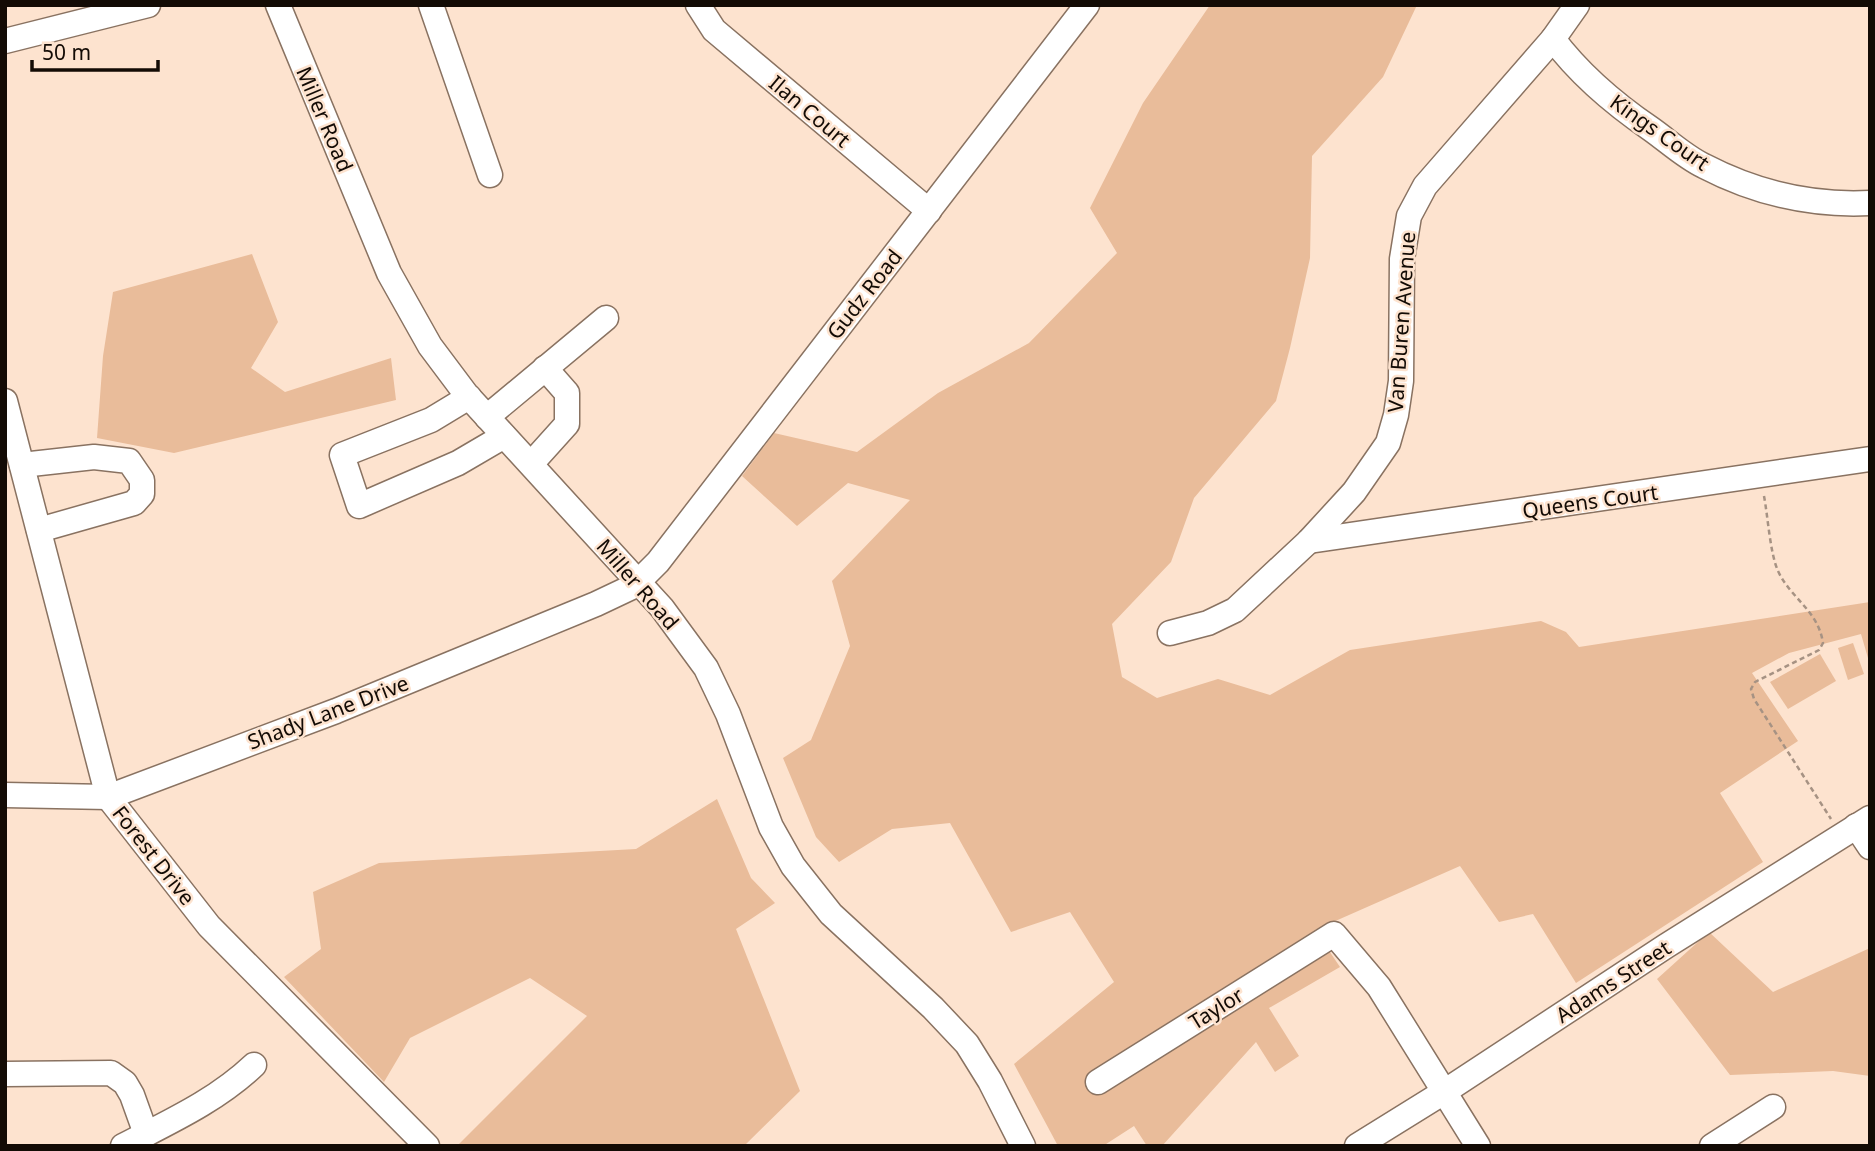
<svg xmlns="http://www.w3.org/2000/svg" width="1875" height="1151" font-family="'Noto Sans',sans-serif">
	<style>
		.green { fill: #e9bc9a }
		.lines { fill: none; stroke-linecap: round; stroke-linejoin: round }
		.minor-casing { stroke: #897261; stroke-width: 27 }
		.path { stroke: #a69283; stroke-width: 2.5; stroke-dasharray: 5 3.5; stroke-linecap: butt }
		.minor { stroke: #fff; stroke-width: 24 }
		.labels { text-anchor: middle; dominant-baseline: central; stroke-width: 5; stroke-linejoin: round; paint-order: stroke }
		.street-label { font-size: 21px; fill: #130b05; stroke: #fde3cf }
	</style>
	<rect width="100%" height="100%" fill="#fde3cf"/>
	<!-- green -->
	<g class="green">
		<path d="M1210,5H1417L1383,77L1312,156L1310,258L1290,348L1276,401L1194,498L1171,562L1112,624L1122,677L1157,698L1218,679L1270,695L1350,650L1541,621L1566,632L1579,647L1870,602V665L1861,634L1789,653L1752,673L1798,741L1720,793L1763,862L1576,983L1533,914L1499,922L1460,866L1315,930L1340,967L1269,1008L1299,1056L1275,1072L1256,1042L1162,1146H1147L1134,1126L1103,1146H1058L1014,1064L1114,982L1070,912L1011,932L950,823L892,829L839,862L816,837L783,758L811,740L850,646L832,581L910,500L848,483L797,526L742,476L774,433L857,452L938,393L1029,343L1117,253L1090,208L1143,103Z"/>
		<path d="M252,254L278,322L251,368L285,392L391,358L396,400L174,453L97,438L103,356L113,292Z"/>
		<path d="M1853,643L1864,674L1848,680L1838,648Z"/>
		<path d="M1820,654L1836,681L1788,709L1770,682Z"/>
		<path d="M717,799L751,878L775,903L736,929L800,1091L744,1146H457L587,1016L530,978L410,1038L384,1082L284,977L321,949L313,892L379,863L636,849Z"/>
		<path d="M1709,932L1773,992L1870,948V1076L1833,1071L1730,1075L1657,979Z"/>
	</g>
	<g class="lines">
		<defs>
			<g id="minor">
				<path d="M278,5L389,273L430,346L466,394L662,608L706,668L728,714L771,827L793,866L831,914L933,1008L967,1044L990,1081L1023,1146"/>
				<path d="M431,5L490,175"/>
				<path d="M698,5L714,30L929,211"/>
				<path d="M1553,39C1580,75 1613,103 1651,129C1668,141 1685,157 1704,166C1756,193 1811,206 1870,203"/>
				<path d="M5,41L148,5"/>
				<path d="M469,397L431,420L342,455L359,506L458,463L504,436"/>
				<path d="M5,401L108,797L209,926L427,1146"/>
				<path d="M487,417L606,318"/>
				<path d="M531,464L567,424V393L545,368"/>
				<path d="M22,465L94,457L129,461L142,480V494L134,503L39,530"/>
				<path d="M1309,541L1870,459"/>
				<path d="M1170,633L1208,623L1235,610L1309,541L1354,492L1388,443L1396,415L1401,381L1402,259L1409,216L1425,186L1553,39L1577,5"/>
				<path d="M5,795L108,797L336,711L596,604L634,586L658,562L1087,5"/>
				<path d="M1856,826L1870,847"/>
				<path d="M5,1074L111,1073L125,1083L132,1095L146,1134"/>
				<path d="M1098,1082L1334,934L1379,987L1478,1146"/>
				<path d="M123,1146C169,1122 216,1101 254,1065"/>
				<path d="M1357,1146L1444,1092L1666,946L1870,818"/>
				<path d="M1712,1146L1773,1107"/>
			</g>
		</defs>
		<!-- minor casing -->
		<use href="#minor" class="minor-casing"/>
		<!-- path -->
		<path class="path" d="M1764,496C1768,517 1770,553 1778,571C1791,599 1818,610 1823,643L1819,650L1755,682L1751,689L1754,699L1831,819"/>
		<!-- minor -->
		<use href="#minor" class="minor"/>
	</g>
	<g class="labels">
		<!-- street labels -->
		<g class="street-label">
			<text transform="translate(810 111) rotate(40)">Ilan Court</text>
			<text transform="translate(325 119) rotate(67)">Miller Road</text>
			<text transform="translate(1660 132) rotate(35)">Kings Court</text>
			<text transform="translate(864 294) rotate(-52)">Gudz Road</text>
			<text transform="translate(1401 322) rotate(-86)">Van Buren Avenue</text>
			<text transform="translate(1590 501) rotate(-8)">Queens Court</text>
			<text transform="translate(638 584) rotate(49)">Miller Road</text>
			<text transform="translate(328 712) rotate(-21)">Shady Lane Drive</text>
			<text transform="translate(154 855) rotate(52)">Forest Drive</text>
			<text transform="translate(1613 981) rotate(-33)">Adams Street</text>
			<text transform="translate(1216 1008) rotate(-32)">Taylor</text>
		</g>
	</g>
	<!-- border -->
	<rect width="1875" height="1151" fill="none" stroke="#130b05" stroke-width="14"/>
	<!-- scale -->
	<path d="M32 60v10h126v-10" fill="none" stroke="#130b05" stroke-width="3.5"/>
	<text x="42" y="60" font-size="21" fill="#130b05" stroke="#fde3cf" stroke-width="5" paint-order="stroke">50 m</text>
</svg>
